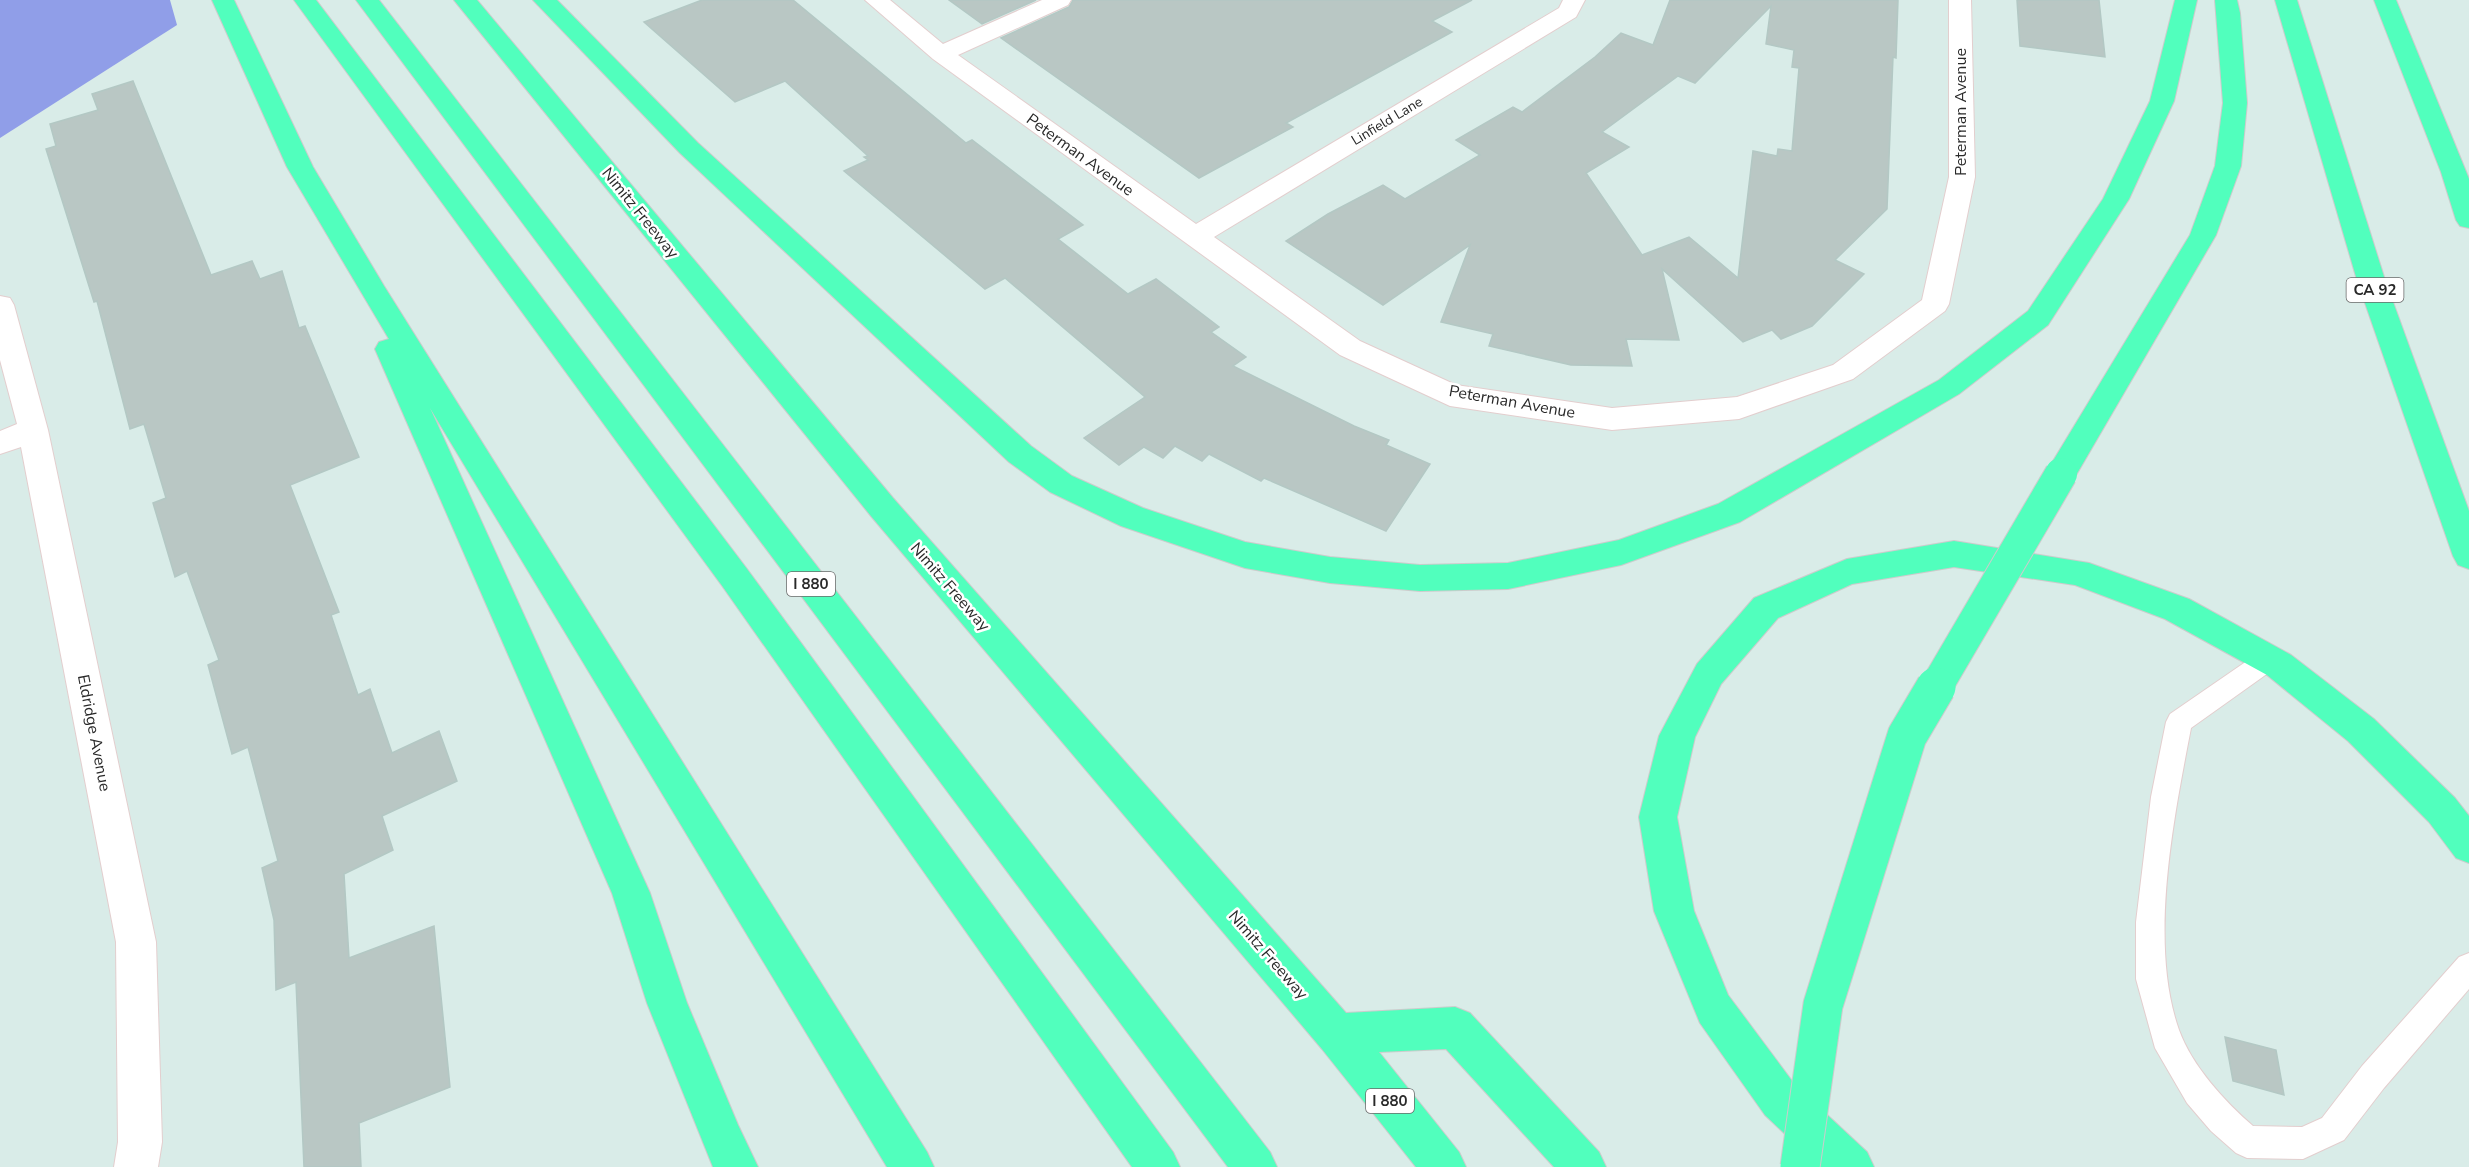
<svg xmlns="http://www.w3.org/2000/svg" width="2469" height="1167" font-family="'Nunito Sans',sans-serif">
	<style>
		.green { fill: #909ee8 }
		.building { fill: #b9c7c4; stroke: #b3c8c4; stroke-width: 1.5; fill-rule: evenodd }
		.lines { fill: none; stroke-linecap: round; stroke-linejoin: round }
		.lane-casing { stroke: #e3cece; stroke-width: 2 }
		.street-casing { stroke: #e3cece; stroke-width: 2 }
		.highway-casing { stroke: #ccc; stroke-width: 2 }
		.lane { fill: #fff; fill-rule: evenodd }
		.street { fill: #fff; fill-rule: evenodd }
		.highway { fill: #51ffbd; fill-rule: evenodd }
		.highway-bridge-far1-casing { stroke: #ccc; stroke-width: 34; stroke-linecap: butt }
		.highway-bridge-casing { stroke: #ccc; stroke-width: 41; stroke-linecap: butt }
		.highway-bridge-far1 { stroke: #51ffbd; stroke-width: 32 }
		.highway-bridge { stroke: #51ffbd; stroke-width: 39 }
		.labels { text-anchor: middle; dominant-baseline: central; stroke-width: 5; stroke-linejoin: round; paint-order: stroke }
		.far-street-label { font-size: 14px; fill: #292929; stroke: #fff }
		.shield { fill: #fff; stroke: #696969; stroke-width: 1.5 }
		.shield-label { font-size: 15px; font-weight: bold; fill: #292929 }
		.street-label { font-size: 16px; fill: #292929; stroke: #fff }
	</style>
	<rect width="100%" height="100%" fill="#d9ece8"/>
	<!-- green -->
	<path class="green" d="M0,0H170L177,25L0,138Z"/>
	<!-- building -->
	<g class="building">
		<path d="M702,0H793L966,143L972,140L1083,225L1058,239L1128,294L1156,279L1219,327L1211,332L1246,357L1233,366L1354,426L1389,440L1386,445L1430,464L1386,531L1264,478L1261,481L1209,454L1202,461L1175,446L1163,458L1144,447L1119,465L1084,438L1145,397L1005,278L985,289L844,171L868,160L864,157L868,156L785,81L735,102L644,22Z"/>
		<path d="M949,0H1036L982,24Z"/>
		<path d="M1073,0H1472L1432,21L1452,32L1286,123L1293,127L1199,178L1001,38L1069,7Z"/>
		<path d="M1670,0H1898L1896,58L1893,57L1887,209L1835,260L1864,274L1812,326L1781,339L1772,330L1743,342L1662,269L1679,340L1626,339L1632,366L1571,365L1489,346L1493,334L1441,322L1470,245L1383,305L1286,241L1328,214L1383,185L1405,199L1480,155L1456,140L1513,107L1522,112L1595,57L1621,33L1653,45ZM1771,6L1766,44L1794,50L1792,67L1799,68L1792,151L1778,149L1777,156L1753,151L1738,278L1689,237L1642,255L1586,173L1629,147L1602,132L1678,76L1695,83Z"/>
		<path d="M2017,0H2099L2105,57L2020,46Z"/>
		<path d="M133,81L211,275L252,261L260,279L282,271L299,328L305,326L359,457L290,485L339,612L331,615L358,695L370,689L392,753L439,731L457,781L382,816L393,850L344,874L349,958L434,926L450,1087L359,1123L361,1167H304L296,982L276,990L274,920L262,868L278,861L248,747L232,754L208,665L219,660L187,571L175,577L153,503L166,498L144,424L130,429L97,301L94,302L46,149L56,146L50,124L98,110L92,94Z"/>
		<path d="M2225,1037L2276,1050L2284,1095L2233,1081Z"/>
	</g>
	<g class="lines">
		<defs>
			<path id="lane" d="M2269,649L2278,652L2282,659L2278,666L2191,728C2174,817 2148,943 2179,1030C2192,1066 2225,1102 2253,1126L2302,1127L2322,1118L2362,1066L2459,957L2469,953V989L2384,1088L2344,1140L2303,1159L2247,1158L2236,1153L2211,1131L2187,1103L2155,1048L2136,979V922L2151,797L2166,722L2170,714L2260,652Z"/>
			<g id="street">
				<path d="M865,0H890L943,44L1042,0H1071L1068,5L958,55L1196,224L1559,8L1563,0H1585L1576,17L1214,237L1360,341L1456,385L1612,408L1737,397L1833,365L1922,300L1949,177V0H1971L1975,177L1949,304L1945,311L1853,379L1739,419L1612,430L1450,406L1340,355L933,59Z"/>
				<path d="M0,296L10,298L14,305L48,430L156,942L162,1142L158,1167H114L118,1142L116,942L21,447L0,454V431L17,424L0,360Z"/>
			</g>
			<g id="highway">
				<path d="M212,0H234L313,167L384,286L927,1152L934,1167H887L430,408L650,893L687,1003L738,1125L758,1167H713L647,1003L612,893L375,349L379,342L389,339L287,167Z"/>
				<path d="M294,0H316L747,569L1173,1152L1180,1167H1132L723,587Z"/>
				<path d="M356,0H379L1270,1152L1277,1167H1228Z"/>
				<path d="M454,0H477L893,498L1346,1013L1455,1007L1470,1013L1599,1152L1606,1167H1554L1446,1049L1379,1052L1459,1152L1466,1167H1416L1322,1049L871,516Z"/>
				<path d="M533,0H557L698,143L1031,446L1072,476L1143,508L1245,542L1330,557L1420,565L1508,563L1619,540L1718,504L1939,380L2028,311L2103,199L2150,101L2175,0H2197L2174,101L2129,199L2048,325L1959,394L1740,522L1621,565L1508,589L1420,591L1330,583L1245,568L1121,526L1050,492L1009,462L680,153Z"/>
				<path d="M2215,0H2237L2240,13L2247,103L2241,166L2216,235L2072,482L2061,486L2050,482L2046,474L2050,466L2190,235L2215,166L2223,103Z"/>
				<path d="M2275,0H2297L2385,280L2469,511V569L2458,565L2453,556L2357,280Z"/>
				<path d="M2374,0H2396L2469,179V228L2460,226L2456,220L2441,172Z"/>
				<path d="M1954,541L2089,563L2189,599L2291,655L2374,719L2455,798L2469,816V863L2456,858L2429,822L2348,741L2267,675L2165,619L2075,585L1954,567L1852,584L1778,618L1721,684L1695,737L1677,817L1694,911L1728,995L1795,1085L1867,1152L1874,1167H1820L1765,1115L1700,1023L1654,911L1639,817L1659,736L1697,664L1754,598L1847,559Z"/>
			</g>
		</defs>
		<!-- lane casing -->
		<use href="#lane" class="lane-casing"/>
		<!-- street casing -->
		<use href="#street" class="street-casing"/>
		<!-- highway casing -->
		<use href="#highway" class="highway-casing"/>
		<!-- lane -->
		<use href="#lane" class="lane"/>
		<!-- street -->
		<use href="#street" class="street"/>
		<!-- highway -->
		<use href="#highway" class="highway"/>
		<defs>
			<path id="highway-bridge-far1" d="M1935,689L2061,474"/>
			<path id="highway-bridge" d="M1800,1167L1823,1005L1907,736L1936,687"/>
		</defs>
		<!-- highway-bridge-far1 casing -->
		<use href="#highway-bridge-far1" class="highway-bridge-far1-casing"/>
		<!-- highway-bridge casing -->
		<use href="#highway-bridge" class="highway-bridge-casing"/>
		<!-- highway-bridge-far1 -->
		<use href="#highway-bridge-far1" class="highway-bridge-far1"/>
		<!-- highway-bridge -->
		<use href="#highway-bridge" class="highway-bridge"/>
	</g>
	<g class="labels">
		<!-- far-street labels -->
		<g class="far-street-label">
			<text transform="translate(1387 121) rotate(-31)">Linfield Lane</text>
		</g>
		<!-- shield labels -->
		<g class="shield">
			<rect x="2346.5" y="278" width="57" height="24" rx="4.5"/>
			<rect x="787" y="572" width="48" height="24" rx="4.5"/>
			<rect x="1366" y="1089" width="48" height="24" rx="4.5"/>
		</g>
		<g class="shield-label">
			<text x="2375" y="290">CA 92</text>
			<text x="811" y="584">I 880</text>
			<text x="1390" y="1101">I 880</text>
		</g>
		<!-- street labels -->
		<g class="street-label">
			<text transform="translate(1961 112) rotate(-90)">Peterman Avenue</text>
			<text transform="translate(1080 155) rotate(36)">Peterman Avenue</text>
			<text transform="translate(640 213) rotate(51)">Nimitz Freeway</text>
			<text transform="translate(1512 402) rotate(10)">Peterman Avenue</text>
			<text transform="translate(950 587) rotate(49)">Nimitz Freeway</text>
			<text transform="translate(94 733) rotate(79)">Eldridge Avenue</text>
			<text transform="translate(1268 955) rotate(49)">Nimitz Freeway</text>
		</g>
	</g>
</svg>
